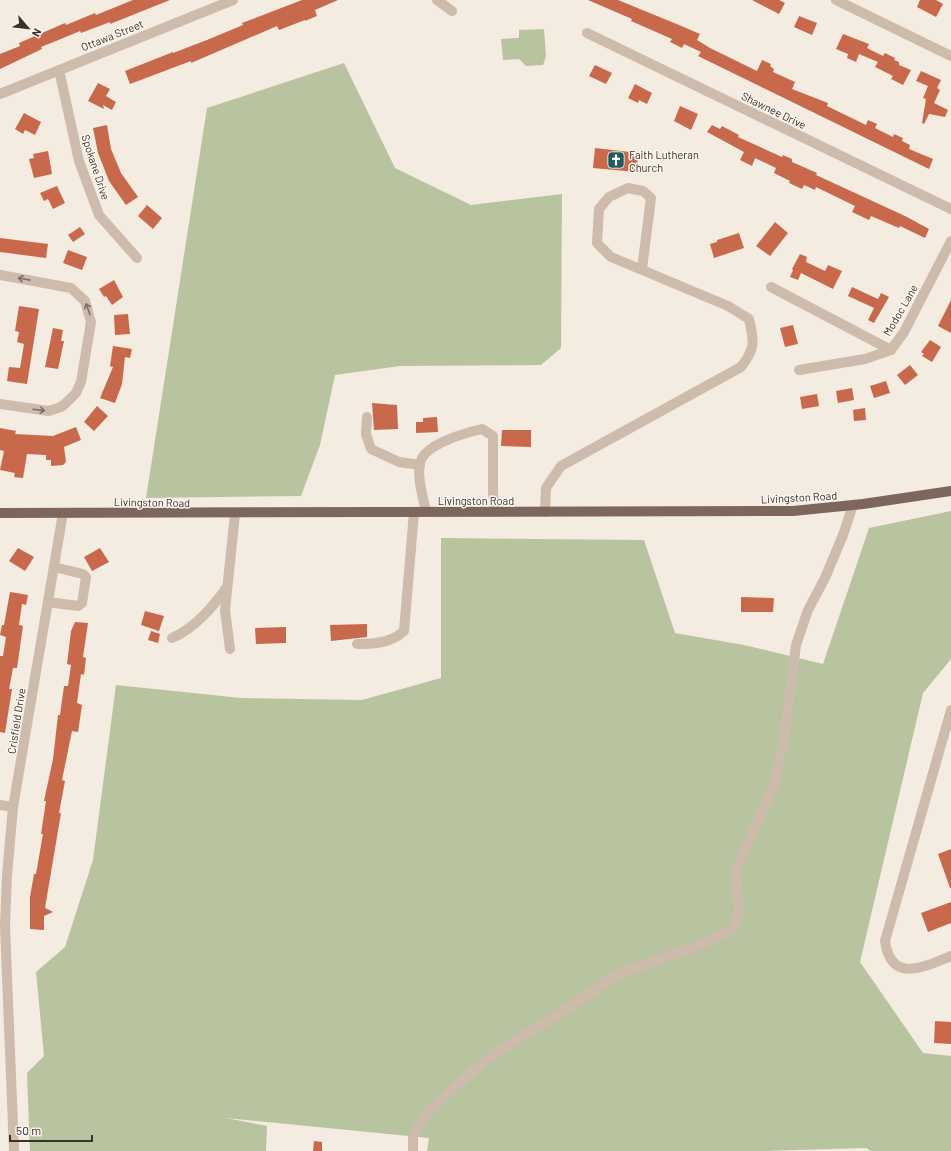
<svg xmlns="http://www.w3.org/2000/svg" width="951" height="1151" font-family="Barlow,sans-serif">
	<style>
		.green { fill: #b8c4a0 }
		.building { fill: #c8694b }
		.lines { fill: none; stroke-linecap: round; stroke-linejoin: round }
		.minor { stroke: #cdbbac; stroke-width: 10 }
		.major { stroke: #7d675c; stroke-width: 10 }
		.oneway { stroke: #7d6f65 }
		.labels { text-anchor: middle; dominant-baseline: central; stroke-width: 3; stroke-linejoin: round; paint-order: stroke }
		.street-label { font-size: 11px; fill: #3b302b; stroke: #fbf5ee }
		.poi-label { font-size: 11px; fill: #3b302b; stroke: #fbf5ee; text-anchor: start }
	</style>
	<rect width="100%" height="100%" fill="#f4ebe1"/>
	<!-- green -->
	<g class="green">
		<path d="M544,29L546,56L543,65L526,66L519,59L503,60L501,39L519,38V30Z"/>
		<path d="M344,63L395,168L471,205L562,194L561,348L541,365L400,366L335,375L320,445L301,496L146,498L207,108Z"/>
		<path d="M951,511V659L923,693L860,962L923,1053L951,1056V1151H871L866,1148L764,1151H427L429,1138L226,1118L267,1126L266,1151H30L27,1073L44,1056L36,972L65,947L93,860L116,685L241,698L362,700L441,678V538L644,540L675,633L744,645L823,664L869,528Z"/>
	</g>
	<!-- building -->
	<g class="building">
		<path d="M133,0H170L110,24V22L81,33L80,31L61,39L41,47L42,49L0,69V54L20,46L19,43L65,23L66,25L95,13L96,15Z"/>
		<path d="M302,0H338L315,10L317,16L305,21V20L279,30L277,26L191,63V61L130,84L125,71L173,52V53L207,40L243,25L242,23Z"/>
		<path d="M588,0H618L679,25L700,34L697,40L710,48L757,71L762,60L771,64L770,66L774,69L773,72L795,82L792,89L828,103L827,106L866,125L868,120L877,124L875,128L893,137L894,134L903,138L902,141L910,145L909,149L933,159L929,169L698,56L701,52L684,44L682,48L670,42L672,39L631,21L632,19Z"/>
		<path d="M752,0H779L785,3L779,14Z"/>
		<path d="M920,0H936L943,4L936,17L917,7Z"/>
		<path d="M799,16L817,23L812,35L794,27Z"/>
		<path d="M843,34L869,44L867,48L883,56L885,53L895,58L894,60L899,62V65L911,70L903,85L891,79L893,76L875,67L878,62L859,54L856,62L847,58L848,54L836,49Z"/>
		<path d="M595,65L612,73L606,84L589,76Z"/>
		<path d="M921,71L941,80L937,88L940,90L934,103L948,110L945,117L929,114L924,124L922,123L926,99L923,98L928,86L916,81Z"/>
		<path d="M98,83L110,89L106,96L116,102L112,110L103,105L104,109L88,101Z"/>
		<path d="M635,84L652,93L647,104L639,100L638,103L628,98Z"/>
		<path d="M680,106L698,114L691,130L674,121Z"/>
		<path d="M24,113L41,122L35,135L25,130L23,134L15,129Z"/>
		<path d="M107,125L111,149L121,173L138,197L126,205L109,181L98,153L93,128Z"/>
		<path d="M712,125L720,129L722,126L739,135L738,137L782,157L783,155L792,159V162L817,173L816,175L905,216L929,229L925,238L900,226L899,228L871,216L869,220L852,212L855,206L816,187L815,190L804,185L802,189L789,183L790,181L774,173L776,168L755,158L752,166L740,160L744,152L707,132Z"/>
		<path d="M595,148L639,153L636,172L593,168Z"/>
		<path d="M48,151L52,174L34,178L29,159L34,158L33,154Z"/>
		<path d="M57,186L65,203L53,209L48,199L44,201L40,193Z"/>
		<path d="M147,205L162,218L153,229L138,216Z"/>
		<path d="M775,222L788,233L770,256L756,246Z"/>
		<path d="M80,227L85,234L73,242L68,235Z"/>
		<path d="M739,233L744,248L714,258L710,244L717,242V240Z"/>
		<path d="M0,238L48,244L46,258L0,252Z"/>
		<path d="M68,250L87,257L82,270L63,263Z"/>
		<path d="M800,254L807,257L806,262L825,271L828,265L842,271L833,289L801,273L798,280L790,277L793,270L792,269Z"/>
		<path d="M114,280L123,297L112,305L106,296L104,297L99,289Z"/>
		<path d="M852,287L878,299L881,293L889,297L874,323L868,320L874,308L848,296Z"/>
		<path d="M951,300V333L938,326Z"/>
		<path d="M19,306L39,309L27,384L7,381L9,367L20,368L24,344L17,342L19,332L15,331Z"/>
		<path d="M128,314L130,334L115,335L114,315Z"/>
		<path d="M793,325L798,344L785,347L780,328Z"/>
		<path d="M53,328L63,330L61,341H64L58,369L45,367Z"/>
		<path d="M930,340L941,347L932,362L922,356L924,354L921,352Z"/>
		<path d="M113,346L132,349L130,358L125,357L122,384L115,403L100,398L113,367L110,366Z"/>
		<path d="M910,365L918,375L905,385L897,375Z"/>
		<path d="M886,381L890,393L874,398L870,386Z"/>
		<path d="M852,388L854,400L838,403L836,391Z"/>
		<path d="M817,394L819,406L802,409L800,397Z"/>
		<path d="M372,403L397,405L398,429L374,430Z"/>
		<path d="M97,406L108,416L94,431L84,422Z"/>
		<path d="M865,408L866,420L854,421L853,410Z"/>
		<path d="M437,417L438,432L416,433V422H423V418Z"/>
		<path d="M76,427L81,440L64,447L66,462L63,465L51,466V460H46V455L27,454L23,478L14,477L15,473L0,470L4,451L0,450V428L16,431L15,434L53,436Z"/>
		<path d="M502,430H531V447L501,446Z"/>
		<path d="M18,548L34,557L25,571L9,561Z"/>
		<path d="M100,548L109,562L92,571L84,557Z"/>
		<path d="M10,592L28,595L26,605L22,604L19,625L23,626L17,668H13L9,689H12L5,733L0,732V656H3L6,637L0,635L2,625H4Z"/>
		<path d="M741,597L774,598L773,612H741Z"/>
		<path d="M145,611L164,616L159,631L141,625Z"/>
		<path d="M75,622L88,623L83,657L86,658L84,675L81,674L77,703L82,705L78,732L72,731L62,780L65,781L59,813H61L45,908L53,912L44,916V930L30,929V897L34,874H36L43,834H41L46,801H44L53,759L58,715H60L64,686H68L71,665L67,664L71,631Z"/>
		<path d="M367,624V637L331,641L330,625Z"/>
		<path d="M286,627V643L256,644L255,628Z"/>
		<path d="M151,631L160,634L158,643L148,640Z"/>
		<path d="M951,849V888H950L938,854Z"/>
		<path d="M951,902V923L928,932L921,913Z"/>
		<path d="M935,1021L951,1022V1044L934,1043Z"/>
		<path d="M314,1141L322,1142V1151H313Z"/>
	</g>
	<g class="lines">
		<!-- minor -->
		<g class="minor">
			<path d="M437,0L452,11"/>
			<path d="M836,0L951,56"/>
			<path d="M587,33L951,209"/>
			<path d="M59,70L79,161L99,215L137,258"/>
			<path d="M0,94L233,0"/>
			<path d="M0,275L71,288L85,301L91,322L81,382L76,393L66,403L61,407L49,411L0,404"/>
			<path d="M771,287L891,350"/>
			<path d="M799,370L865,359L891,350L904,332L951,241"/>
			<path d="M367,417L366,434L371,449L399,462L420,465"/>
			<path d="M426,512C423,497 417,478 420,463C424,444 465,433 482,429L493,436V494L496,512"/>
			<path d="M545,512L546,488L561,466L741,367C756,348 754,341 749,319L728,306L611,257L597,243L599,209L609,197L628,188L643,191L651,198L642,269"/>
			<path d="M48,602L78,606L82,603L86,577L83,574L54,567"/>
			<path d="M172,638C195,628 212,608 227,587"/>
			<path d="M357,644C375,644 391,643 404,631L414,512"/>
			<path d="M230,649L225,610L235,514"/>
			<path d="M951,710L885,941C891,984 923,967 951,956"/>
			<path d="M0,805L13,807"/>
			<path d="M14,1151L5,926L7,876L13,807L63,513"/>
			<path d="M413,1151V1136L426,1114L448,1093L491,1056L562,1012L618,974L700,945L734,928L739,912L736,869L774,785L785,733L796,645L808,610L825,578L843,535L853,505"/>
		</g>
		<!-- major -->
		<path class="major" d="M0,513L793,511L863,504L951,491"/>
	</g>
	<!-- one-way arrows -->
	<defs><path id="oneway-shaft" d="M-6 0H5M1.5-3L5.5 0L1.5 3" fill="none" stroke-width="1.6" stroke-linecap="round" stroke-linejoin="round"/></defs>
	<g class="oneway">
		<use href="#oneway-shaft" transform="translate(24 279) rotate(-169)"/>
		<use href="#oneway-shaft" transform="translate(88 309) rotate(-109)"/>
		<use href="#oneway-shaft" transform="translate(39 410) rotate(7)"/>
	</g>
	<!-- icons -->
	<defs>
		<symbol id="church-square" viewBox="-11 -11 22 22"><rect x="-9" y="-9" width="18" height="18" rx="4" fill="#1f5a5e" stroke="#fbf5ee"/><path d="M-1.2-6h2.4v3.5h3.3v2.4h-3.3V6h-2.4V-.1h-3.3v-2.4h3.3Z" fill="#fff"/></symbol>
	</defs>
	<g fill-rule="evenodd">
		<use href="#church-square" x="606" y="150" width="20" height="20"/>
	</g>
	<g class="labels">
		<!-- street labels -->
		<g class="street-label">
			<text transform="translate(112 35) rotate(-22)">Ottawa Street</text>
			<text transform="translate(774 110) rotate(26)">Shawnee Drive</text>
			<text transform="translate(96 167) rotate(72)">Spokane Drive</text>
			<text transform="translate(900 310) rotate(-60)">Modoc Lane</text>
			<text transform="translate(799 497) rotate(-3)">Livingston Road</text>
			<text x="476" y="500">Livingston Road</text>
			<text transform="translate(152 502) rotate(1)">Livingston Road</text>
			<text transform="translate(16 721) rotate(-81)">Crisfield Drive</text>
		</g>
		<!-- poi labels -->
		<g class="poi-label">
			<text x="629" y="154">Faith Lutheran<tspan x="629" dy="13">Church</tspan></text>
		</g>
	</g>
	<!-- north arrow -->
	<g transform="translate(28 28) rotate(118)" stroke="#fbf5ee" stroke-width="3" paint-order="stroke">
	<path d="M0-3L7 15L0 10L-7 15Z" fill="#3b302b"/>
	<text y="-6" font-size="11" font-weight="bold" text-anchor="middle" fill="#3b302b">N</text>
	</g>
	<!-- scale -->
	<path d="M10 1135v6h82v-6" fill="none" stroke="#3b302b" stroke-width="2"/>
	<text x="16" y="1135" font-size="12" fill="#3b302b" stroke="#fbf5ee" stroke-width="3" paint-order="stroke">50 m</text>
</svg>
